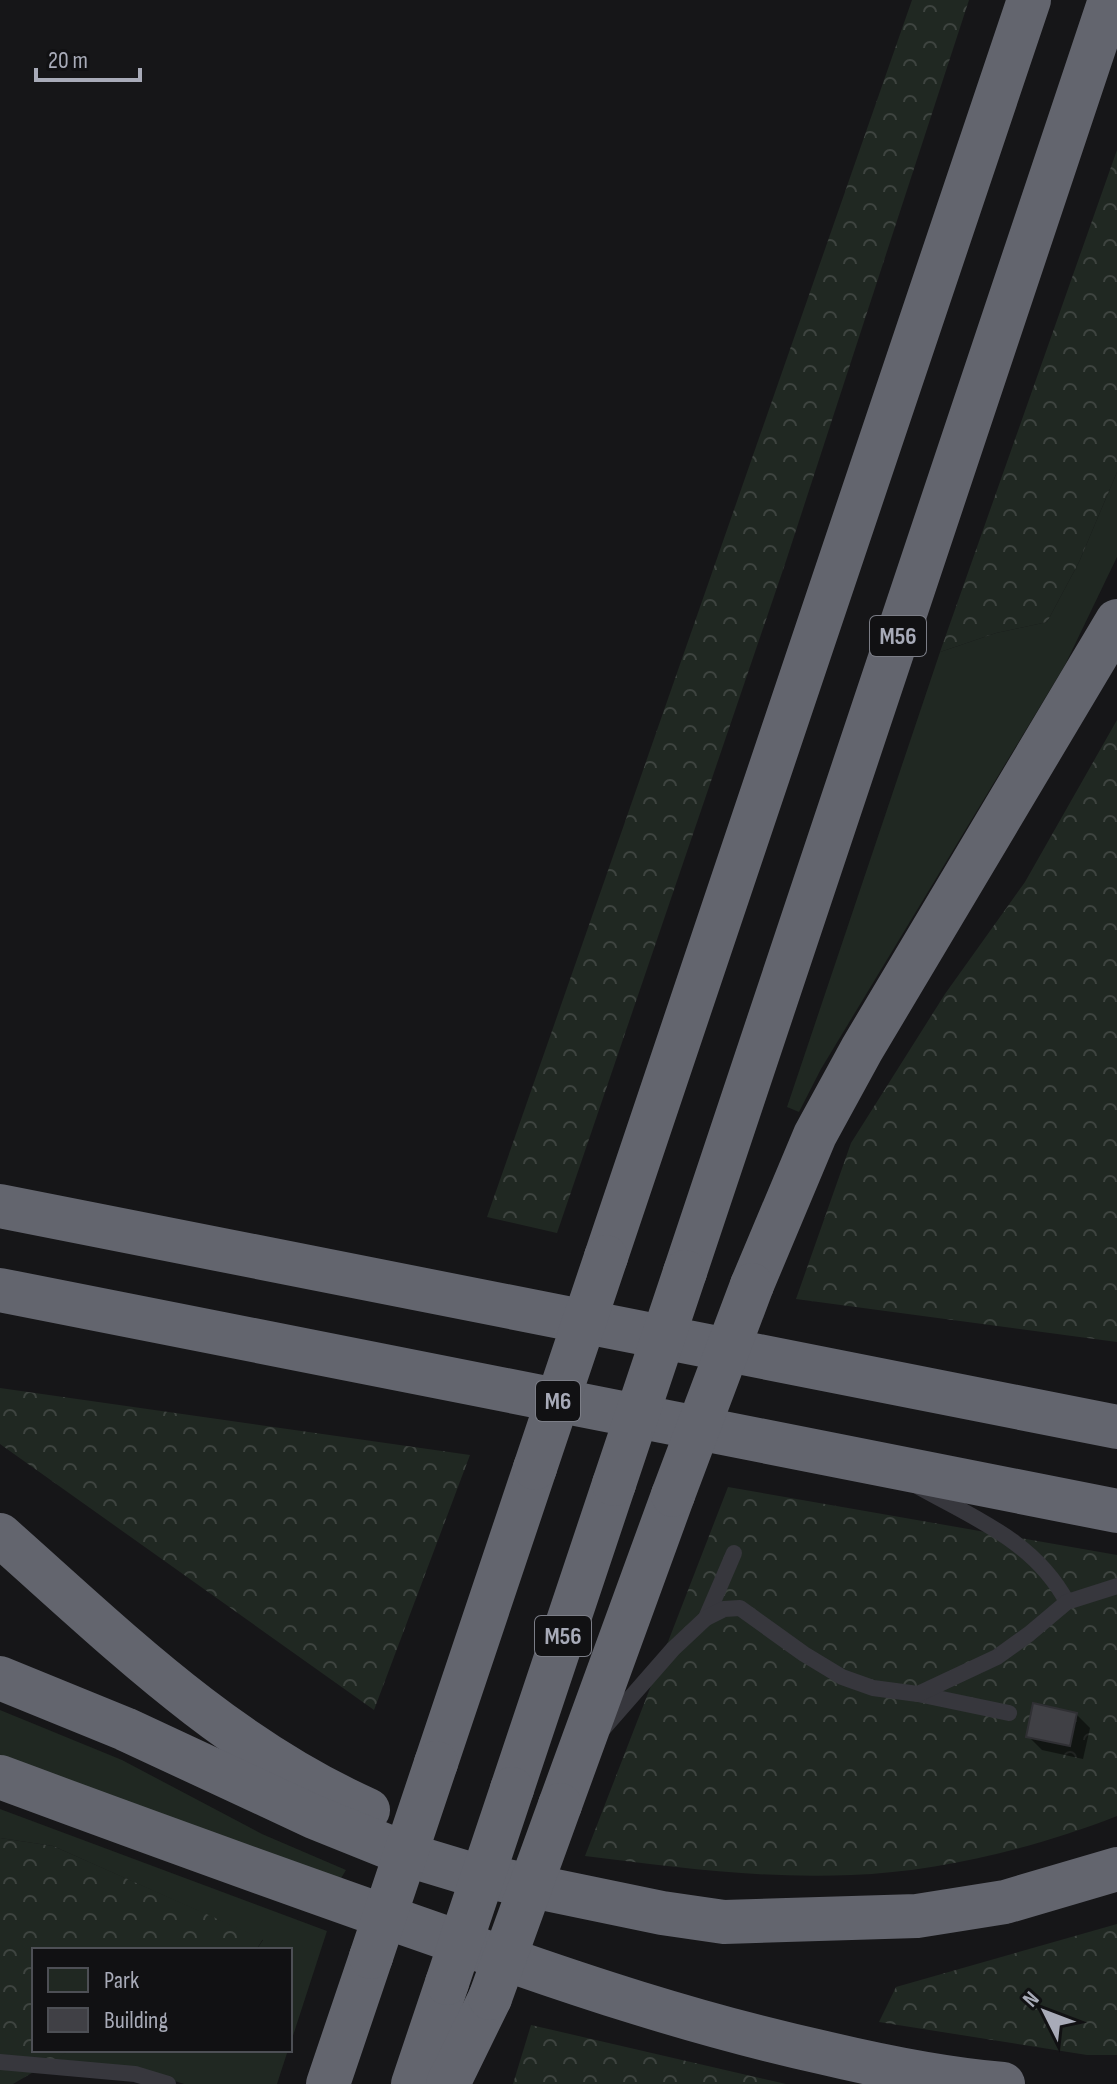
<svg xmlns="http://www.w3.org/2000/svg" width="1117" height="2084" font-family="'Sofia Sans Condensed',sans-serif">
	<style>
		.green { fill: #202822 }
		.forest { fill: url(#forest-crowns) }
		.shadow { fill: #0007 }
		.building { fill: #404045; stroke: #303034; stroke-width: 2 }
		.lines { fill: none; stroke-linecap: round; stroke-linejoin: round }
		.service { stroke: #37373d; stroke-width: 16 }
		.motorway { stroke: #63656e; stroke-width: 44 }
		.motorway-bridge { stroke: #63656e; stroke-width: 44 }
		.labels { text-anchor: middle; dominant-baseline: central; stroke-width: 8; stroke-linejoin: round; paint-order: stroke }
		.shield { fill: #111113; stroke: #7b7d86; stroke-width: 2 }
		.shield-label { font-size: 24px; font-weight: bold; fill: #a8abb8 }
	</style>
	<defs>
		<pattern id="forest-crowns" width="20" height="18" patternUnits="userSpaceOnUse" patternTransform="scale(2)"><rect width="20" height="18" fill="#202822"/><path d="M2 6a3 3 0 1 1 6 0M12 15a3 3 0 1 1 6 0" fill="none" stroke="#3e4440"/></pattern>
	</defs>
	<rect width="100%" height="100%" fill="#161618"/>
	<!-- green -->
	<g class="green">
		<path d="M1117,472V557L1065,665L821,1069L799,1112L787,1107L940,652L996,633L1047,622L1079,562Z"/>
		<path d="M0,1710L122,1760L262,1834L346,1870L340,1880L0,1759Z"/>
		<path d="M0,1809L327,1931L290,2045V1950H256L263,1940L53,1846L0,1838Z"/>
		<path d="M71,2050H288L277,2084H184L137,2069L54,2059Z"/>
	</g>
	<!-- forest -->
	<g class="forest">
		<path d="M912,0H969L785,564L557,1233L487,1217Z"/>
		<path d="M1117,150V472L1079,562L1047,622L996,633L940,652Z"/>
		<path d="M1117,720V1342L796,1299L851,1143L945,994L1025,882Z"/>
		<path d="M0,1388L470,1455L374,1710L0,1444Z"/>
		<path d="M728,1487L1117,1555V1816C1035,1848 940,1872 851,1875C762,1879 673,1867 585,1856Z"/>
		<path d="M0,1838L53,1846L263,1939L256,1950H34V2050H71L13,2084H0Z"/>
		<path d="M1117,1924V2055H1087L879,2022L896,1987Z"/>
		<path d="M531,2025L786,2084H513Z"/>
	</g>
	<!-- shadow -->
	<path class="shadow" d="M1077,1715L1090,1728L1083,1759L1042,1750L1028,1736Z"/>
	<!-- building -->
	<path class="building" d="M1033,1703L1077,1713L1070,1746L1026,1737Z"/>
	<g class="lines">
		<!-- service -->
		<g class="service">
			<path d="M919,1487C976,1519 1035,1542 1067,1602"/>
			<path d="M706,1618L734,1553"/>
			<path d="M918,1694L1009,1713"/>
			<path d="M603,1729L673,1649L706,1618L724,1609L740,1608L804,1654L842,1677L873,1688L918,1694L997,1657L1029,1634L1067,1602L1117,1586"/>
			<path d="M0,2062L135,2074L168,2084"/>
		</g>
		<!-- motorway -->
		<g class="motorway">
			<path d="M0,1206L1117,1427"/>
			<path d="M606,1257L1029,0"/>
			<path d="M685,1272L1110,0"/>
			<path d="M752,1285L815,1135L862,1049L1117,621"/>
			<path d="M0,1290L1117,1511"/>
			<path d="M0,1535C115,1637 226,1747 368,1810"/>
			<path d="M0,1678L125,1729L314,1817L411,1856L464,1872L662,1913L724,1922L917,1916L1005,1902L1117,1869"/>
			<path d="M436,1763L535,1468"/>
			<path d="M0,1777C151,1833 303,1888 455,1941C577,1985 698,2025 825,2053C884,2067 943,2079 1003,2084"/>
			<path d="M512,1789L614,1484"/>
			<path d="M560,1805L673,1495"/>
			<path d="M328,2084L371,1957"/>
			<path d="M413,2084L447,1983"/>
			<path d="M448,2084L490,1998"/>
		</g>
		<!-- motorway-bridge -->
		<g class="motorway-bridge">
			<path d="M535,1468L606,1257"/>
			<path d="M614,1484L685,1272"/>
			<path d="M673,1495L752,1285"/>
			<path d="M371,1957L436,1763"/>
			<path d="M447,1983L512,1789"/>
			<path d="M490,1998L560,1805"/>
		</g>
	</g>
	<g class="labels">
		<!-- shield labels -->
		<g class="shield">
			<rect x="870" y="616" width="56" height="40" rx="6"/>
			<rect x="536" y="1381" width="44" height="40" rx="6"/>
			<rect x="535" y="1616" width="56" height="40" rx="6"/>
		</g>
		<g class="shield-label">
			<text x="898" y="636">M56</text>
			<text x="558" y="1401">M6</text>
			<text x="563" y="1636">M56</text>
		</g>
	</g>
	<!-- legend -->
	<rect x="32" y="1948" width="260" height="104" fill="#111113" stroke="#4d4f55" stroke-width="2"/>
	<rect x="48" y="1968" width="40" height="24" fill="#202822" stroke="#4d4f55" stroke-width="2"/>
	<text x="104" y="1988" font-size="24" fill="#a8abb8">Park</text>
	<rect x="48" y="2008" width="40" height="24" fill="#404045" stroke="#4d4f55" stroke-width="2"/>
	<text x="104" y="2028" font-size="24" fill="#a8abb8">Building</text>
	<!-- north arrow -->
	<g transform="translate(1045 2012) rotate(312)" stroke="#111113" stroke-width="6" paint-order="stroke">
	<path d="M0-6L14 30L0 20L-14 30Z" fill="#a8abb8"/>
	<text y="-12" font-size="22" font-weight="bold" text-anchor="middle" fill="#a8abb8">N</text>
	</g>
	<!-- scale -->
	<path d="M36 68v12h104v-12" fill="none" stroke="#a8abb8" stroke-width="4"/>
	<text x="48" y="68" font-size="24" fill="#a8abb8" stroke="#111113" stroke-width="6" paint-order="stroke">20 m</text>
</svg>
